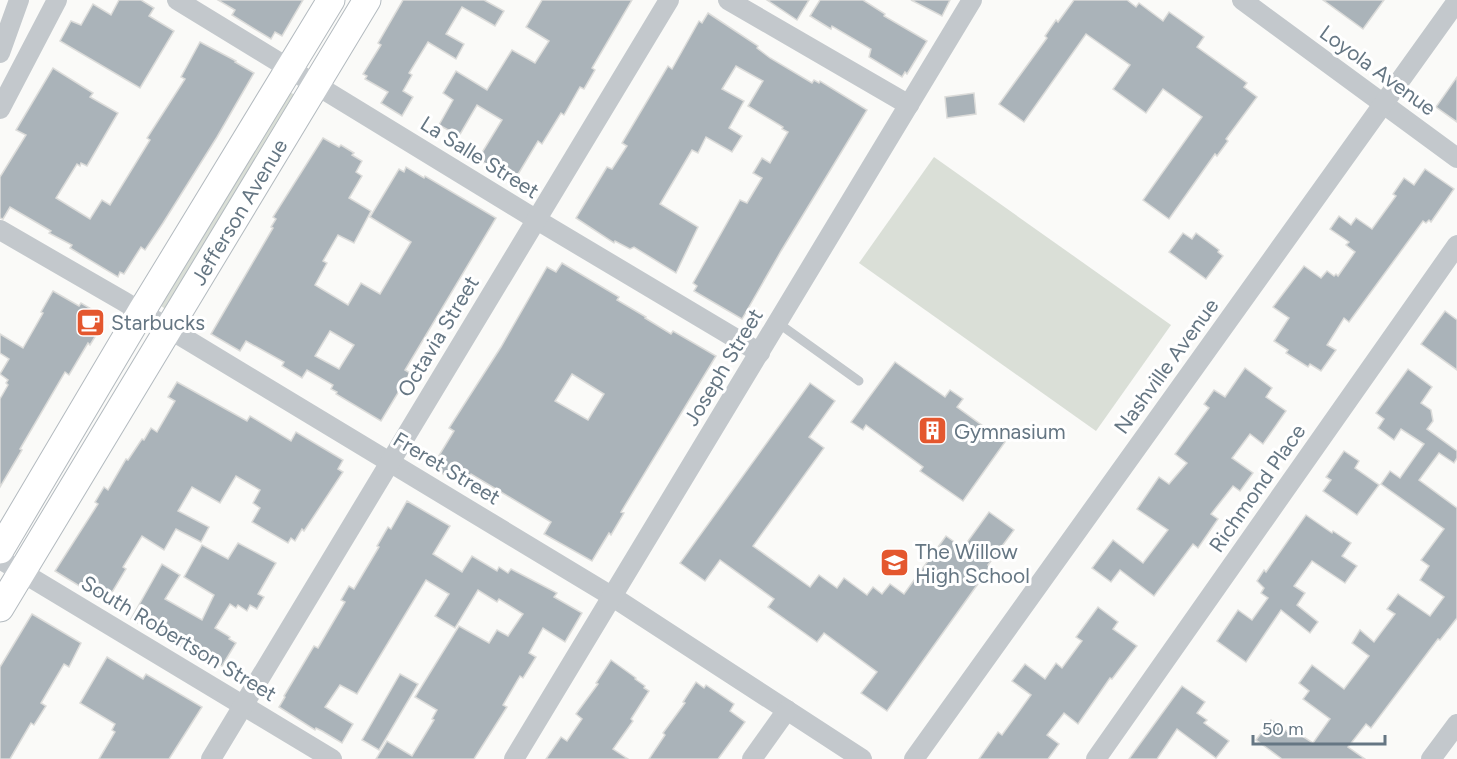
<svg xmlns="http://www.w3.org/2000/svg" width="1457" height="759" font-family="Figtree,sans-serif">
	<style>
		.green { fill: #dadfd7 }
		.building { fill: #aab3b9; stroke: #dcdcda; stroke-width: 1.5; fill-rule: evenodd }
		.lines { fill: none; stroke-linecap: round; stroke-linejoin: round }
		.secondary-casing { stroke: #b3babf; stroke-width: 29 }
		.lane { stroke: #c3c8cc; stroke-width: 9 }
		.street { stroke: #c3c8cc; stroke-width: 20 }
		.secondary { stroke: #fff; stroke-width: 27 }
		.labels { text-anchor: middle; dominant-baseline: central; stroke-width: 6; stroke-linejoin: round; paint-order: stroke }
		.street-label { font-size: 21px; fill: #657683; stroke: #fff }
		.poi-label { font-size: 21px; fill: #657683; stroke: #fff; text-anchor: start }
	</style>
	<rect width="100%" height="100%" fill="#fafaf8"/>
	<!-- green -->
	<g class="green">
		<path d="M289,92L300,97L170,312L161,306Z"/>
		<path d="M934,157L1171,325L1096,431L859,263Z"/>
	</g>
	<!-- building -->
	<g class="building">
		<path d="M119,0H141L154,8L149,16L174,31L140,88L60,41L71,21L81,25L93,4L111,15Z"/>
		<path d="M218,0H303L282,36L275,32L271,39L232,15L235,10Z"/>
		<path d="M403,0H484L504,11L495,26L462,7L446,34L464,44L456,59L428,42L409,73L412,75L403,91L413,97L402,116L381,103L388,92L365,79L367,76L363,74L381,45L378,43Z"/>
		<path d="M542,0H632L592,68L595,70L584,89L580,87L564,115L561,113L542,144L538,141L514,181L478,159L502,120L477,105L459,136L439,125L453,100L443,93L456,71L487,90L512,50L535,63L549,41L526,27Z"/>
		<path d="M767,0H809L797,20Z"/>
		<path d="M820,0H863L885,14L884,16L927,41L907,74L905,72L902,77L869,57L871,49L832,26L831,29L810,16Z"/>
		<path d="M911,0H950L942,16Z"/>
		<path d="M1074,0H1127L1136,7L1139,3L1163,21L1169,12L1204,37L1197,47L1247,83L1244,87L1257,97L1226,139L1228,141L1217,156L1215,154L1169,219L1143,200L1202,117L1163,89L1146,113L1113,89L1130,65L1086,34L1024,122L999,104L1047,38L1045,36L1056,20L1058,22Z"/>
		<path d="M1323,0H1384L1363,29Z"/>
		<path d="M708,13L758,46L757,48L770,58L812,83L814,80L819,83L820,81L867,110L781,251L742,319L694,291L697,286L693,283L740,200L747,203L762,178L753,173L762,158L770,163L788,132L782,129L783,127L748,106L763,81L736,66L722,89L744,101L729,128L742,136L732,152L706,137L698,153L692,150L660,204L698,227L676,273L634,247L630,249L615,241L614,243L576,218L607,167L612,169L627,146L622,143L668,66L672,69L699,21L702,23Z"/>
		<path d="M200,42L236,61L235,62L254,73L217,137L163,223L145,250L141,247L124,274L120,272L118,277L70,248L72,245L49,233L51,231L10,207L3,219L0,218V177L26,135L16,130L53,68L93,93L90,97L118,113L87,166L81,163L80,166L77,164L56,198L90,219L102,200L110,205L150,140L147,138L185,79L181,77Z"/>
		<path d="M1457,77V122L1436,107Z"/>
		<path d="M974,93L976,114L947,118L945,97Z"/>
		<path d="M323,138L339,147L341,145L354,153L352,155L362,161L356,172L362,176L349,198L371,211L354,243L338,235L323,261L327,263L315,285L348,305L361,283L380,294L411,242L370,217L399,169L404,172L406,167L424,178L425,176L496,218L405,370L410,373L381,421L336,394L337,392L331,389L333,385L307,370L302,378L282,366L284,362L246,341L240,351L211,334L273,228L271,227L276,219L273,217ZM330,331L354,345L339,369L315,356Z"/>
		<path d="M1425,169L1454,189L1431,222L1429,220L1426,223L1423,221L1349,322L1344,318L1327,345L1336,350L1321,371L1310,364L1308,367L1286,353L1288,350L1274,341L1289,318L1273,307L1304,266L1321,278L1327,271L1334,276L1336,274L1338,276L1355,252L1346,245L1349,242L1330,229L1339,216L1351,225L1356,218L1372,229L1396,196L1393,194L1404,178L1414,185Z"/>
		<path d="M1183,233L1192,239L1196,233L1219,250L1218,252L1223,256L1206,279L1169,252Z"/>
		<path d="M562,263L619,297L617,300L646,317L645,318L671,334L673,331L716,356L621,512L624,513L611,535L609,533L592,561L544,534L551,522L471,474L465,484L460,481L458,483L432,467L454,431L449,428L501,347L547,267L556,272ZM572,374L604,394L588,420L555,401Z"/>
		<path d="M53,291L79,306L81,303L93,310L91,314L104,322L90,345L88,343L69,375L65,372L20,449L22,450L0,487V399L8,385L6,383L8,380L0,374L9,359L0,353V334L23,348L43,313L41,312Z"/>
		<path d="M1445,311L1457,320V370L1421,344Z"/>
		<path d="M895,362L945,397L950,390L963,399L957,407L1005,442L963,501L920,471L923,467L866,425L863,430L851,422Z"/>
		<path d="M1245,368L1272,388L1266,397L1286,411L1263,444L1250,434L1232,458L1253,473L1240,491L1233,486L1211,514L1218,519L1198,548L1193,544L1154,596L1120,570L1111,582L1092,568L1113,540L1143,563L1168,530L1137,509L1159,477L1169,484L1187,463L1175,454L1209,408L1204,404L1214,390L1225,397Z"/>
		<path d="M1408,369L1432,387L1421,403L1431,410L1433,421L1427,429L1457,451V458L1454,463L1439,453L1419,480L1457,508V618L1440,640L1438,639L1371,728L1366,724L1348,747L1365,759H1282L1256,740L1271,720L1288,732L1289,731L1298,736L1299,734L1313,743L1330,719L1303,699L1309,691L1299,683L1312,665L1344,689L1369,656L1352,643L1360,630L1374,642L1395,614L1387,609L1398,594L1430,616L1444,597L1420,580L1429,566L1421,560L1444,529L1381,484L1390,471L1400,478L1424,444L1401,429L1394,440L1378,428L1384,419L1376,413Z"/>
		<path d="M177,382L247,421L250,416L291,441L296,432L343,460L338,469L343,472L304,531L302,529L295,541L291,538L288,543L252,522L260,508L253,503L260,490L236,476L220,503L192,487L178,511L209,527L201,542L176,529L164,550L142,536L123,567L126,569L108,599L96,592L94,595L55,571L98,504L95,502L104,487L108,490L126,459L128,460L142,439L144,440L151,428L157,432L175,401L168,397Z"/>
		<path d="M810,383L835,401L809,437L824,448L753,546L810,587L819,575L837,588L844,578L867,595L873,587L882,594L890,584L904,594L946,536L963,548L989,512L1014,530L988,565L990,567L887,711L861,693L877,672L824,633L817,642L768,607L774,599L720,560L705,581L680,563Z"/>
		<path d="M1344,451L1359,461L1355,468L1379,485L1357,515L1323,491L1331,480L1326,477Z"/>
		<path d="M407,501L450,526L433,554L462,572L472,556L497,571L499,567L508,573L511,569L557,593L554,597L582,613L565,642L543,628L529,653L536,657L523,678L520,676L503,705L507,707L474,759H376L387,741L412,756L434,720L432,719L437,710L415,697L459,626L489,643L497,630L508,636L523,614L499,599L497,602L478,590L455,628L435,616L449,594L426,580L357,694L340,685L325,707L353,724L342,743L322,731L316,728L315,730L279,707L285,697L284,696L314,646L318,648L345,602L341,600L349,586L354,589L379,547L377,546L388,527L391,529Z"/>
		<path d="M1306,515L1332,533L1333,531L1351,543L1342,556L1357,566L1345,583L1312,561L1294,586L1305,593L1297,605L1318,622L1310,633L1281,610L1246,662L1217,641L1238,610L1252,620L1268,598L1261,593L1264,588L1257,581L1264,570L1266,572Z"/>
		<path d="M238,543L276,563L258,594L264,597L257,609L250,605L247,611L238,605L236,608L230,604L215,628L230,637L229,639L236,643L222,666L216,662L215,664L211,662L209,664L146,625L145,627L131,619L162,564L180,575L165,599L202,620L214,595L184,577L202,545L228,559Z"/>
		<path d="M1098,607L1118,622L1113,629L1137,646L1112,679L1110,678L1078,724L1064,713L1047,735L1059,744L1048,759H979L998,732L1002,735L1031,695L1012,681L1025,664L1045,679L1056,663L1062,668L1082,641L1076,637Z"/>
		<path d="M32,614L81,643L69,667L64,664L41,703L46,706L34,725L31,723L10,759H0V667Z"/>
		<path d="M107,657L143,679L146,674L202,707L169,759H99L115,732L112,730L115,724L80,703Z"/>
		<path d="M611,660L636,678L635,679L645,686L644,688L649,691L631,719L633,721L613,749L628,759H546L561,737L567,741L582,719L576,714L598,684L596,683Z"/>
		<path d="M400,674L418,684L379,750L362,740Z"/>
		<path d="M696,682L704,688L706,685L734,704L730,711L745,722L718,759H649L665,735L663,733L685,703L683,702Z"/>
		<path d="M1182,686L1205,702L1197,713L1207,720L1204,723L1229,741L1216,758L1177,729L1157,759H1129Z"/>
	</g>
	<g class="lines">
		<defs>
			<g id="secondary">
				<path d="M0,550L141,312L331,0"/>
				<path d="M0,608L367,0"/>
			</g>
		</defs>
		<!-- secondary casing -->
		<use href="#secondary" class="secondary-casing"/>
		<!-- lane -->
		<path class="lane" d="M778,323L859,381"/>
		<!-- street -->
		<g class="street">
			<path d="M177,0L537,220L760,353"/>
			<path d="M728,0L909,105"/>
			<path d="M1242,0L1457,158"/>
			<path d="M0,53L19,0"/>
			<path d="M0,109L57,0"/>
			<path d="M0,230L123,301L613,597L862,759"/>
			<path d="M0,559L332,759"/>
			<path d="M211,759L669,0"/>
			<path d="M514,759L972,0"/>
			<path d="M752,759L787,710"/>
			<path d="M914,759L1457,1"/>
			<path d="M1096,759L1457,245"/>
			<path d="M1431,759L1457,724"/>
		</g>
		<!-- secondary -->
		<use href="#secondary" class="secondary"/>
	</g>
	<!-- icons -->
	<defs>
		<symbol id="cafe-square" viewBox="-11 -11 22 22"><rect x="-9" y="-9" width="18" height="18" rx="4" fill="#e4572e" stroke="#fff"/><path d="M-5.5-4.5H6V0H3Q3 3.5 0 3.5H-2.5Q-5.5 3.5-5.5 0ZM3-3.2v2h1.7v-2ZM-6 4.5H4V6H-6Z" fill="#fff"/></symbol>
		<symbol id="building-square" viewBox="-11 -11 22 22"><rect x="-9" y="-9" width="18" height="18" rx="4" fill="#e4572e" stroke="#fff"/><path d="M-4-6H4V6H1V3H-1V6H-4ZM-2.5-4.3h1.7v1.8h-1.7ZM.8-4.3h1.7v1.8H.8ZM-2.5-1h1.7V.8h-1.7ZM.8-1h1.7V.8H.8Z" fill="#fff"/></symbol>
		<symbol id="school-square" viewBox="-11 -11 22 22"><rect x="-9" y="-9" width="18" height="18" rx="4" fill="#e4572e" stroke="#fff"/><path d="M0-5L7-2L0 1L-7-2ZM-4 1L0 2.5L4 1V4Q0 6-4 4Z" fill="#fff"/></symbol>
	</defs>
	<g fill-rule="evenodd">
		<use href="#cafe-square" x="74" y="306" width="33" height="33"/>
		<use href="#building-square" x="916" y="414" width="33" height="33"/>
		<use href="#school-square" x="878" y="546" width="33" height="33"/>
	</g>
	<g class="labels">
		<!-- street labels -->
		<g class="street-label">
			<text transform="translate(1378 70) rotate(36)">Loyola Avenue</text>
			<text transform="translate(480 157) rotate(32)">La Salle Street</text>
			<text transform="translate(239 212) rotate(-59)">Jefferson Avenue</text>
			<text transform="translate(438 336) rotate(-59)">Octavia Street</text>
			<text transform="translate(1166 366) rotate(-54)">Nashville Avenue</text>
			<text transform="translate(723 367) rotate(-59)">Joseph Street</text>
			<text transform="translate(447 468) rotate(31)">Freret Street</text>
			<text transform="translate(1257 488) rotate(-55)">Richmond Place</text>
			<text transform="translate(179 638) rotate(31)">South Robertson Street</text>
		</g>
		<!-- poi labels -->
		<g class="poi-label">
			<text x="111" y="322">Starbucks</text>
			<text x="954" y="431">Gymnasium</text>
			<text x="915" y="551">The Willow<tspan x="915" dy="24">High School</tspan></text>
		</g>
	</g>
	<!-- scale -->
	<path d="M1253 735v9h132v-9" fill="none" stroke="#657683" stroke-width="3"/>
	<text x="1262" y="735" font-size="18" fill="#657683" stroke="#ffffff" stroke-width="4.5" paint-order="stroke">50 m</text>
</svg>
